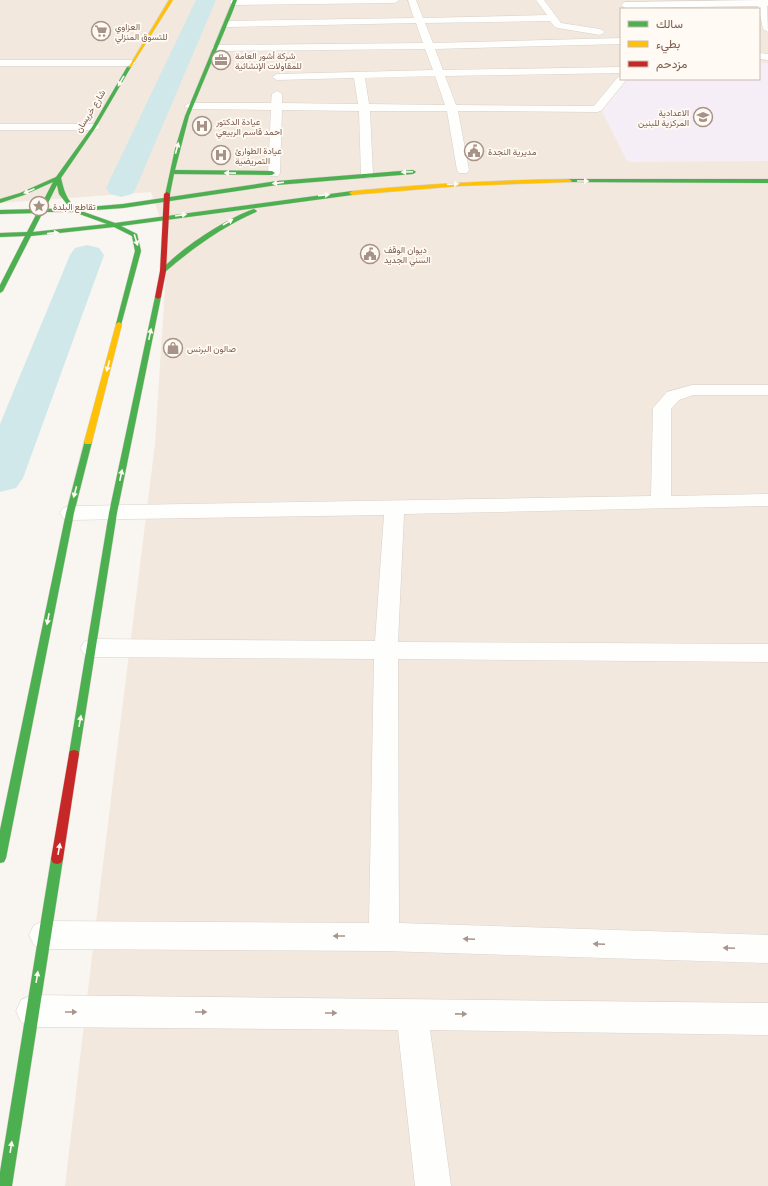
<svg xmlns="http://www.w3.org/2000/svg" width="768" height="1186" font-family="'Titillium Web',Vazirmatn,sans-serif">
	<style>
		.residential { fill: #f2e8de; fill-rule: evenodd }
		.education { fill: #f6eef6 }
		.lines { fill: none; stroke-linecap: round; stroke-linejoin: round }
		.river { fill: #d0e8ea; fill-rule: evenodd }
		.street-casing { stroke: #d7d1cb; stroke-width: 1 }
		.fast-casing { stroke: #d9d2cb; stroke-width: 1 }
		.slow-casing { stroke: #d9d2cb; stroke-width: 1 }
		.jam-casing { stroke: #d9d2cb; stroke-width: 1 }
		.street { fill: #fefefd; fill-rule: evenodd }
		.fast { fill: #4caf50; fill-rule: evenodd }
		.slow { fill: #ffc107; fill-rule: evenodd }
		.jam { fill: #c62828; fill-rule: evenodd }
		.oneway { fill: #fffaf3 }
		.oneway2 { fill: #a8958b }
		.labels { text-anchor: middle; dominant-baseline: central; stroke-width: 3.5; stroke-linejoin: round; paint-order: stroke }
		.far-poi-label { font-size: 9px; fill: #7a5c4d; stroke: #fffaf3; text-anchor: start }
		.far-street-label { font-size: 9px; fill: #7a5c4d; stroke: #fffaf3 }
	</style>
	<rect width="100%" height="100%" fill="#f9f5f0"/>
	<!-- residential -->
	<path class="residential" d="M0,0H768V1186H65L100,888L155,444L168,240L151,192L0,203ZM621,9H759V79H621Z"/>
	<!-- education -->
	<path class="education" d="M759,62L768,63V161L632,162L627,161L602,111L627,79H759Z"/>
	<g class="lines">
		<!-- river -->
		<g class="river">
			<path d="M196,0H216L136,188L132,194L121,197L110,194L106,188Z"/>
			<path d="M87,245L99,248L104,255L23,478L16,488L0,492V424L70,255L75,248Z"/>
		</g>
		<defs>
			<g id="street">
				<path d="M231,0H399L395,3L234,5L231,4L230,2Z"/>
				<path d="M408,0H416L423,18L547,15L536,0H544L561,23L600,29L605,32L600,35L558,28L555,27L550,21L425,23L433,43L621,38V44L435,49L443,70L621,67V73L445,76L456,105L594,106L618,77L621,76V79H627L601,111L597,112L458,111L469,170L467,173H459L457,170L447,111H370L373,175L371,178H363L361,175L359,111L282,110L280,173L278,176H270L268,173L271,110L190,109L184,106L190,103H271L272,94L277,91L282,94V103L358,104L354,78L277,80L272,77L277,74L433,70L425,49L216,51L211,48L216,45L423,43L416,23L227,27L222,24L227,21L414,18ZM435,76L445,105L369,104L365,78Z"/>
				<path d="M768,0V6H767L768,32L763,29L758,6L625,8L621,5L625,2Z"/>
				<path d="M759,53L768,54V60L759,59Z"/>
				<path d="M0,60H131L136,63L131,66H0Z"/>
				<path d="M0,124H94L98,125L100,127L98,129L94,130H0Z"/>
				<path d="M692,385H768V395H693L679,400L671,409V496L768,494V506L404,514L398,642L768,644V662L398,659L399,923L768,935V963L384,951L44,949L34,945L29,935L34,925L44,921L369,923L374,659L92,657L84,654L80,648L84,642L92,639L375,641L384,515L70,520L63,518L60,513L63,508L70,506L651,496L653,408L667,392Z"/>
				<path d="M32,995L768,1003V1035L430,1030L451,1186H415L398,1030L32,1027L21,1022L16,1011L21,1000Z"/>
			</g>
			<g id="fast">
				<path d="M233,0H237L232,13L189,116L175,170L272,171L275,173L272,175L174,174L170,194L165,195L175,149L185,116Z"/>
				<path d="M129,66L131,67L96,127L61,178C64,190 66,200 77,208L123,204L277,181L413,170L416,172L413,174L277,185L123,208L81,211L115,223L352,191L355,193L352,195L121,226L137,234L141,251L121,325L116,324L135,251L132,236L114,227L31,236L3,291L0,293V285L25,236L0,237V233L27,232L37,213L0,214V210L39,209L53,182L24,195L0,203V199L20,193L56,177L92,127L127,67ZM57,185L59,194L70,208L45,209ZM43,212H74L107,224L33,232Z"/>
				<path d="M569,179H768V183L567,182L566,181Z"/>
				<path d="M254,209L257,211L256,212C222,227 193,248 165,272L160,271C181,248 225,219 254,209Z"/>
				<path d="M158,295L161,297L117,513L79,754L78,757L74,758L70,757L69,754L109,513L155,297Z"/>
				<path d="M85,440H91L92,442L74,513L6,858L4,862L0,863V830L66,513Z"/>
				<path d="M57,854L61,855L63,859L12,1186H0V1172L51,859L53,855Z"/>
			</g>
			<g id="slow">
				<path d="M169,0H173L131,67L128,68Z"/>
				<path d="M569,179L572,181L571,182L460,186L352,195L349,193L352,191C424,184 496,180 569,179Z"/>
				<path d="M119,322L122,324L92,442L91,444H85L84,442L116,324Z"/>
			</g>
			<g id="jam">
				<path d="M167,192L170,194L166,271L161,297L158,299L155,297L160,271L164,194Z"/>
				<path d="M74,750L78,751L79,754L63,859L61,863L57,864L53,863L51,859L69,754L70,751Z"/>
			</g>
		</defs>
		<!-- street casing -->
		<use href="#street" class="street-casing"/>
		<!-- fast casing -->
		<use href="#fast" class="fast-casing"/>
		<!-- slow casing -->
		<use href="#slow" class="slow-casing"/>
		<!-- jam casing -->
		<use href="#jam" class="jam-casing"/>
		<!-- street -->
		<use href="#street" class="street"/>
		<!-- fast -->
		<use href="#fast" class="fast"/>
		<!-- slow -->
		<use href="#slow" class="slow"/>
		<!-- jam -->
		<use href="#jam" class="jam"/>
	</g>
	<!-- one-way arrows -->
	<defs><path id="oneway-solid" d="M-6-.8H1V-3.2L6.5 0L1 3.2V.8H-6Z"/></defs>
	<g class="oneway">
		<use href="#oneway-solid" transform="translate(121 81) rotate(120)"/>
		<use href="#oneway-solid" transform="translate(177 148) rotate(-75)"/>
		<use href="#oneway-solid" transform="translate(407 172) rotate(177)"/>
		<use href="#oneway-solid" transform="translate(230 173) rotate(-179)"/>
		<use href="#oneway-solid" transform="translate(583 181)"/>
		<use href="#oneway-solid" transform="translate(278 183) rotate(173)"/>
		<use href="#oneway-solid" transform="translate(453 184) rotate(-3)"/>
		<use href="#oneway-solid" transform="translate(29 191) rotate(157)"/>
		<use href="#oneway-solid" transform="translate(324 195) rotate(-7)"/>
		<use href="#oneway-solid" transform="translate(181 215) rotate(-9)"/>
		<use href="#oneway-solid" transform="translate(228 222) rotate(-30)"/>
		<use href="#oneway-solid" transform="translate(53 233) rotate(-5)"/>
		<use href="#oneway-solid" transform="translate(136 240) rotate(73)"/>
		<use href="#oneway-solid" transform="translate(150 334) rotate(-78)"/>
		<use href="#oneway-solid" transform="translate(108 366) rotate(105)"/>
		<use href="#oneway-solid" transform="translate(121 475) rotate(-78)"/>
		<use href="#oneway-solid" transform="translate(75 492) rotate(105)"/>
		<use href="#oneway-solid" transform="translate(48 619) rotate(101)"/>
		<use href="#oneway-solid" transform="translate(80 721) rotate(-80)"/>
		<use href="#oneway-solid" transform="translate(59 849) rotate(-80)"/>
		<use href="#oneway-solid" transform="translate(37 977) rotate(-81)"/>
		<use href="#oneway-solid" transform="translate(11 1147) rotate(-81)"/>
	</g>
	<g class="oneway2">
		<use href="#oneway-solid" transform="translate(339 936) rotate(-180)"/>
		<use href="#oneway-solid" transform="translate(469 939) rotate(-178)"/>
		<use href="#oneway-solid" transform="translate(599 944) rotate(-178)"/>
		<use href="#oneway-solid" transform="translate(729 948) rotate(-178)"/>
		<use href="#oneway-solid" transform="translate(71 1012)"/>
		<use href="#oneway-solid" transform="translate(201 1012)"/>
		<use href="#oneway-solid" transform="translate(331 1013)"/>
		<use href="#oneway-solid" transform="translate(461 1014) rotate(1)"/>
	</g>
	<!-- icons -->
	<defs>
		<symbol id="supermarket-ring" viewBox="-11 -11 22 22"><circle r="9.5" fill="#fffaf3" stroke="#a69286" stroke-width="1.5"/><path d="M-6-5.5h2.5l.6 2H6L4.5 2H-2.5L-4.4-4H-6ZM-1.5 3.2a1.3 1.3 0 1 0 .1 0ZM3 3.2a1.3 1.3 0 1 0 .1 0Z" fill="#a69286"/></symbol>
		<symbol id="office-ring" viewBox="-11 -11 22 22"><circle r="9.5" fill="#fffaf3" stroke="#a69286" stroke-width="1.5"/><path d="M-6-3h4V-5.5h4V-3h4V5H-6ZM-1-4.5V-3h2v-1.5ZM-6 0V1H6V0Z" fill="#a69286"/></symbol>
		<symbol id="school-ring" viewBox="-11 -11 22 22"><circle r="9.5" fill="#fffaf3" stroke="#a69286" stroke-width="1.5"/><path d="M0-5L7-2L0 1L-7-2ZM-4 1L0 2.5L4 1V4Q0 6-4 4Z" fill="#a69286"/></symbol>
		<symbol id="hospital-ring" viewBox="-11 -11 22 22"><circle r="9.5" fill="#fffaf3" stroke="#a69286" stroke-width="1.5"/><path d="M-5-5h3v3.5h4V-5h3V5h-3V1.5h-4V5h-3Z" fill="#a69286"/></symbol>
		<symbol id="civic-ring" viewBox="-11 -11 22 22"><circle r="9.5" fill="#fffaf3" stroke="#a69286" stroke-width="1.5"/><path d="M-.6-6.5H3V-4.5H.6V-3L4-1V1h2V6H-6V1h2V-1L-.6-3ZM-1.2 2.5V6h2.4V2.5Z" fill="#a69286"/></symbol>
		<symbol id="sight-ring" viewBox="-11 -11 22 22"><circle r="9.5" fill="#fffaf3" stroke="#a69286" stroke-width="1.5"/><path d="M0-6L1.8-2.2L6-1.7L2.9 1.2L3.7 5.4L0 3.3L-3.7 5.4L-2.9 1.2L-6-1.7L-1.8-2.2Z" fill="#a69286"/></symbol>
		<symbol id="shop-ring" viewBox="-11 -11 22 22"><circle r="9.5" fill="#fffaf3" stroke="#a69286" stroke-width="1.5"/><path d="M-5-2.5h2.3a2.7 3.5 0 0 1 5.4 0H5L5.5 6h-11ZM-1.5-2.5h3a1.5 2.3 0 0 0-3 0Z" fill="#a69286"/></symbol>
	</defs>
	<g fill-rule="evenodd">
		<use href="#supermarket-ring" x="90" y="20" width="22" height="22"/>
		<use href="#office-ring" x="210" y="49" width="22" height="22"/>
		<use href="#school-ring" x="692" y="106" width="22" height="22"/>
		<use href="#hospital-ring" x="191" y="115" width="22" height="22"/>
		<use href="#civic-ring" x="463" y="140" width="22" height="22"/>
		<use href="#hospital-ring" x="210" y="144" width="22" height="22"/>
		<use href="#sight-ring" x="28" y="195" width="22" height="22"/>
		<use href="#civic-ring" x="359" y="243" width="22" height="22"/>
		<use href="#shop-ring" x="162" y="337" width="22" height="22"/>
	</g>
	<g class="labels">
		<!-- far-poi labels -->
		<g class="far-poi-label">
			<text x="115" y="26">العزاوي<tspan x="115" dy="10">للتسوق المنزلي</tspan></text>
			<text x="235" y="55">شركة أشور العامة<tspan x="235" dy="10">للمقاولات الإنشائية</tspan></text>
			<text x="689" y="112" text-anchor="end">الاعدادية<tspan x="689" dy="10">المركزية للبنين</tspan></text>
			<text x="216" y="121">عيادة الدكتور<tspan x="216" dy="10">احمد قاسم الربيعي</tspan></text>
			<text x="235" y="150">عيادة الطوارئ<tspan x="235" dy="10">التمريضية</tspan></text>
			<text x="488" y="151">مديرية النجدة</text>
			<text x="53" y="206">تقاطع البلدة</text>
			<text x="384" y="249">ديوان الوقف<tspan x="384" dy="10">السني الجديد</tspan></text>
			<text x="187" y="348">صالون البرنس</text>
		</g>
		<!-- far-street labels -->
		<g class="far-street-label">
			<text transform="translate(90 111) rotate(-58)">شارع خريسان</text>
		</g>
	</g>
	<!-- legend -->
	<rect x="620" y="8" width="140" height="72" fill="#fffaf3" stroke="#cabbb1"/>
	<rect x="628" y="21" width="20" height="6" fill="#4caf50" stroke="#cabbb1"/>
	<text x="656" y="28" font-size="12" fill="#7a5c4d">سالك</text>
	<rect x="628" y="41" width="20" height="6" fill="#ffc107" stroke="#cabbb1"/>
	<text x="656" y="48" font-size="12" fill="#7a5c4d">بطيء</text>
	<rect x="628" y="61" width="20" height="6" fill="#c62828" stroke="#cabbb1"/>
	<text x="656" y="68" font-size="12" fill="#7a5c4d">مزدحم</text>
</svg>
